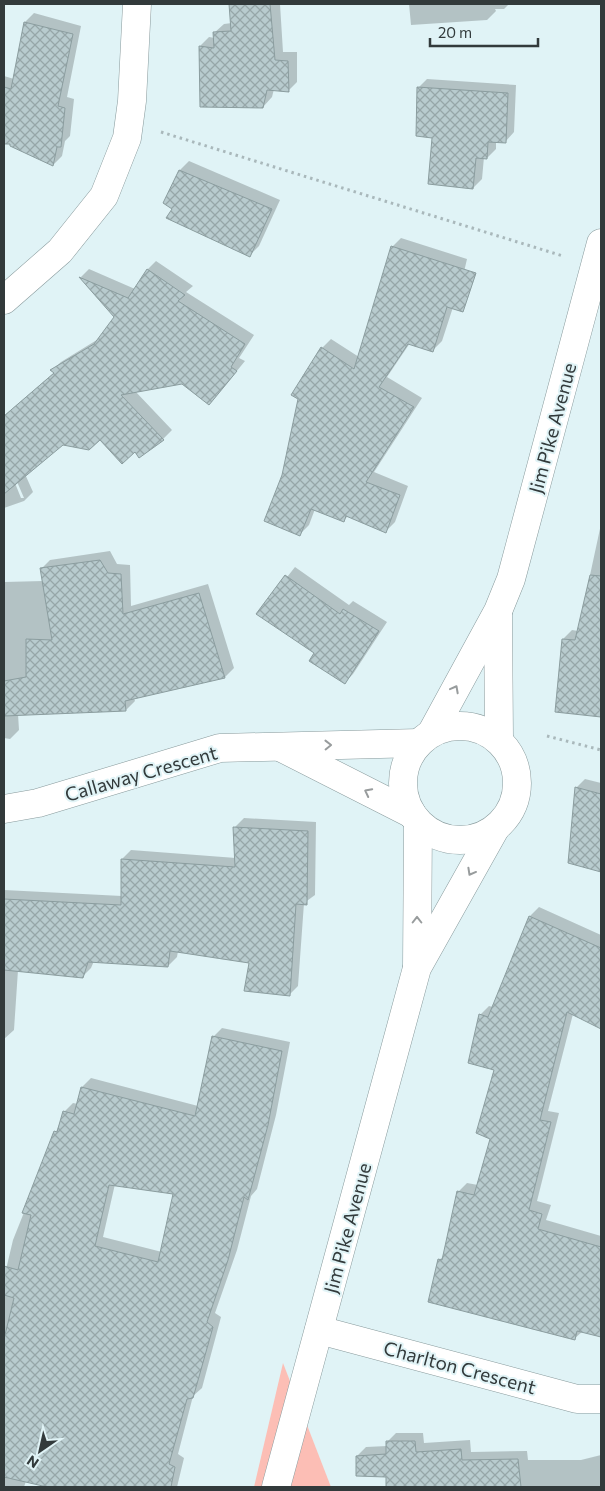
<svg xmlns="http://www.w3.org/2000/svg" width="605" height="1491" font-family="Commissioner,sans-serif">
	<style>
		.green { fill: #fcbeb5 }
		.shadow { fill: #0003; fill-rule: evenodd }
		.building { fill: url(#building-cross-hatch); stroke: #8b9d9f; fill-rule: evenodd }
		.lines { fill: none; stroke-linecap: round; stroke-linejoin: round }
		.minor-casing { stroke: #889a9c; stroke-width: 29 }
		.tertiary-casing { stroke: #889a9c; stroke-width: 29 }
		.path { stroke: #a9b8bb; stroke-width: 3; stroke-dasharray: 2.5 4; stroke-linecap: butt }
		.minor { stroke: #fff; stroke-width: 28 }
		.tertiary { stroke: #fff; stroke-width: 28 }
		.oneway { stroke: #989c9d }
		.labels { text-anchor: middle; dominant-baseline: central; stroke-width: 4; stroke-linejoin: round; paint-order: stroke }
		.street-label { font-size: 19px; fill: #323a3b; stroke: #e0f3f6 }
	</style>
	<defs>
		<pattern id="building-cross-hatch" width="8" height="8" patternUnits="userSpaceOnUse" patternTransform="scale(1.25)"><rect width="8" height="8" fill="#b8cbce"/><path d="M0 0l8 8M0 8l8-8" fill="none" stroke="#96a6a8"/></pattern>
	</defs>
	<rect width="100%" height="100%" fill="#e0f3f6"/>
	<!-- green -->
	<path class="green" d="M283,1363L331,1487H254Z"/>
	<!-- shadow -->
	<g class="shadow">
		<path d="M231,4H280L283,52H297V82L288,91L274,89L272,97L263,107L200,46L209,37L215,38L214,33L224,24L232,23Z"/>
		<path d="M409,4H509L504,9H495L496,11L487,20L411,25Z"/>
		<path d="M34,13L81,26L67,97L74,99L70,136L65,141L62,156L53,165L4,142V76L14,79L25,22Z"/>
		<path d="M427,79L516,85L514,132L505,142L496,141V149L487,158L484,157L482,179L473,188L418,88Z"/>
		<path d="M189,161L280,200L259,246L250,255L165,203L180,170Z"/>
		<path d="M401,238L467,259L458,298L455,301L442,341L433,350L410,343L387,377L422,398L374,472L408,486L395,522L386,531L348,516L344,520L315,509L309,525L300,534L283,475L322,348L331,339L359,357L392,247Z"/>
		<path d="M156,261L193,286L186,292L254,335L239,358L245,361L218,394L182,383L135,391L172,430L163,439L139,456L135,450L100,438L62,444L25,474L33,492L24,501L4,508V410L5,415L55,372L52,370L61,362L100,338L115,317L81,277L89,269L135,289L148,269ZM15,477L24,498H21L13,478Z"/>
		<path d="M601,524V716L556,711L563,639L572,630L578,631Z"/>
		<path d="M110,551L117,564L130,565L131,606L208,584L234,668L225,677L134,698L135,701L126,710L18,714L19,730L10,739L4,738V582L43,581L41,569L50,560Z"/>
		<path d="M295,567L349,605L353,601L387,622L353,674L344,683L316,653L258,614Z"/>
		<path d="M585,779L601,783V870L569,862L576,788Z"/>
		<path d="M244,818L316,822L315,895L304,903L298,986L289,995L250,962L178,951L177,957L168,966L94,961L91,968L82,977L18,970L14,1030L4,1039V890L122,896V859L131,850L236,858L235,827Z"/>
		<path d="M539,907L601,935V1027L573,1014L548,1111L559,1113L537,1201L551,1205L546,1220L601,1236V1336L583,1331L574,1339L439,1260L445,1255L458,1192L467,1183L478,1185L492,1138L496,1070L480,1015L489,1006L493,1007L530,916Z"/>
		<path d="M222,1028L290,1042L276,1115L257,1189L251,1196L237,1250L215,1313L221,1317L202,1388L193,1396L178,1454L184,1458L177,1487H52L26,1481L24,1487H4V1278L13,1240L64,1112L73,1103L78,1104L82,1087L91,1078L198,1106L213,1037ZM115,1184L175,1193L162,1252L103,1237Z"/>
		<path d="M396,1433H423L424,1443L470,1440L471,1452L527,1451L528,1460H581L601,1455V1487H413V1477L357,1456L366,1447L387,1446V1442Z"/>
	</g>
	<!-- building -->
	<g class="building">
		<path d="M229,4H270L275,60L288,61L289,92L267,90L263,108L200,107L199,46L214,48L213,32L231,31Z"/>
		<path d="M24,22L73,34L58,106L65,108L61,147H57L53,166L10,146V144H4V87L11,89Z"/>
		<path d="M417,87L508,93L506,143L488,142L487,159L476,158L473,189L428,184L432,138L416,136Z"/>
		<path d="M179,170L272,209L250,257L166,218L172,209L163,203Z"/>
		<path d="M391,246L476,273L463,312L447,307L433,352L408,344L379,387L414,407L366,482L400,495L386,533L346,516L344,522L311,509L300,536L264,521L282,475L298,399L291,395L321,347L354,369Z"/>
		<path d="M147,269L185,295L178,301L245,344L231,367L237,371L209,405L182,384L121,395L164,440L139,458L135,452L122,464L100,440L89,450L63,445L4,494V416L54,373L50,370L94,344L114,317L79,277L128,298Z"/>
		<path d="M100,560L108,573L121,574L123,614L199,593L225,678L125,701L126,711L4,716V681L26,677V639L52,640L40,568Z"/>
		<path d="M285,575L340,614L343,609L379,631L345,684L309,661L314,653L256,614Z"/>
		<path d="M590,575L601,576V717L555,712L562,639L575,640Z"/>
		<path d="M575,787L601,794V872L568,863Z"/>
		<path d="M233,827L308,831L307,905L296,904L290,996L244,991L249,963L170,951L168,967L88,962L83,978L4,970V899L121,905V859L235,867Z"/>
		<path d="M529,916L601,948V1029L567,1012L540,1120L551,1122L529,1210L542,1214L538,1229L601,1247V1337L577,1331L575,1340L428,1302L438,1259L442,1260L457,1191L474,1195L490,1139L476,1133L494,1070L468,1063L479,1014L488,1017Z"/>
		<path d="M212,1036L282,1051L268,1125L248,1200L244,1197L228,1260L207,1322L213,1327L193,1398L187,1399L169,1464L175,1467L171,1487H47L4,1477V1339L14,1298L4,1295V1266L18,1270L31,1215L22,1213L54,1131L57,1132L63,1111L74,1114L81,1087L195,1116ZM109,1185L173,1194L158,1262L95,1246Z"/>
		<path d="M386,1441H415L416,1452L461,1449L462,1460L518,1459L521,1487H386V1477L356,1476V1456L386,1454Z"/>
	</g>
	<g class="lines">
		<defs>
			<g id="minor">
				<path d="M4,300L60,251L104,196L127,138L132,101L137,4"/>
				<path d="M282,748L412,814"/>
				<path d="M4,809L38,803L220,748L419,743"/>
				<path d="M319,1330L577,1399H601"/>
			</g>
			<g id="tertiary">
				<path d="M498,613L499,739"/>
				<circle cx="460" cy="783" r="57"/>
				<path d="M432,732L498,611L511,579L601,243"/>
				<path d="M417,967L418,822"/>
				<path d="M276,1487L417,968L495,829"/>
			</g>
		</defs>
		<!-- minor casing -->
		<use href="#minor" class="minor-casing"/>
		<!-- tertiary casing -->
		<use href="#tertiary" class="tertiary-casing"/>
		<!-- path -->
		<g class="path">
			<path d="M161,132L563,256"/>
			<path d="M547,736L601,750"/>
		</g>
		<!-- minor -->
		<use href="#minor" class="minor"/>
		<!-- tertiary -->
		<use href="#tertiary" class="tertiary"/>
	</g>
	<!-- one-way arrows -->
	<defs><path id="oneway-chevron" d="M-2-3.5L2.5 0L-2 3.5" fill="none" stroke-width="1.6" stroke-linecap="round" stroke-linejoin="round" transform="scale(1.25)"/></defs>
	<g class="oneway">
		<use href="#oneway-chevron" transform="translate(455 689) rotate(-62)"/>
		<use href="#oneway-chevron" transform="translate(328 745) rotate(-1)"/>
		<use href="#oneway-chevron" transform="translate(368 792) rotate(-153)"/>
		<use href="#oneway-chevron" transform="translate(471 872) rotate(119)"/>
		<use href="#oneway-chevron" transform="translate(417 920) rotate(-90)"/>
	</g>
	<g class="labels">
		<!-- street labels -->
		<g class="street-label">
			<text transform="translate(552 428) rotate(-75)">Jim Pike Avenue</text>
			<text transform="translate(141 773) rotate(-16)">Callaway Crescent</text>
			<text transform="translate(347 1228) rotate(-75)">Jim Pike Avenue</text>
			<text transform="translate(460 1367) rotate(15)">Charlton Crescent</text>
		</g>
	</g>
	<!-- border -->
	<rect width="605" height="1491" fill="none" stroke="#323a3b" stroke-width="10"/>
	<!-- north arrow -->
	<g transform="translate(40 1451) rotate(214)" stroke="#e0f3f6" stroke-width="4" paint-order="stroke">
	<path d="M0-4L9 19L0 12L-9 19Z" fill="#323a3b"/>
	<text y="-8" font-size="14" font-weight="bold" text-anchor="middle" fill="#323a3b">N</text>
	</g>
	<!-- scale -->
	<path d="M430 38v8h108v-8" fill="none" stroke="#323a3b" stroke-width="2.5"/>
	<text x="438" y="38" font-size="15" fill="#323a3b" stroke="#e0f3f6" stroke-width="4" paint-order="stroke">20 m</text>
</svg>
